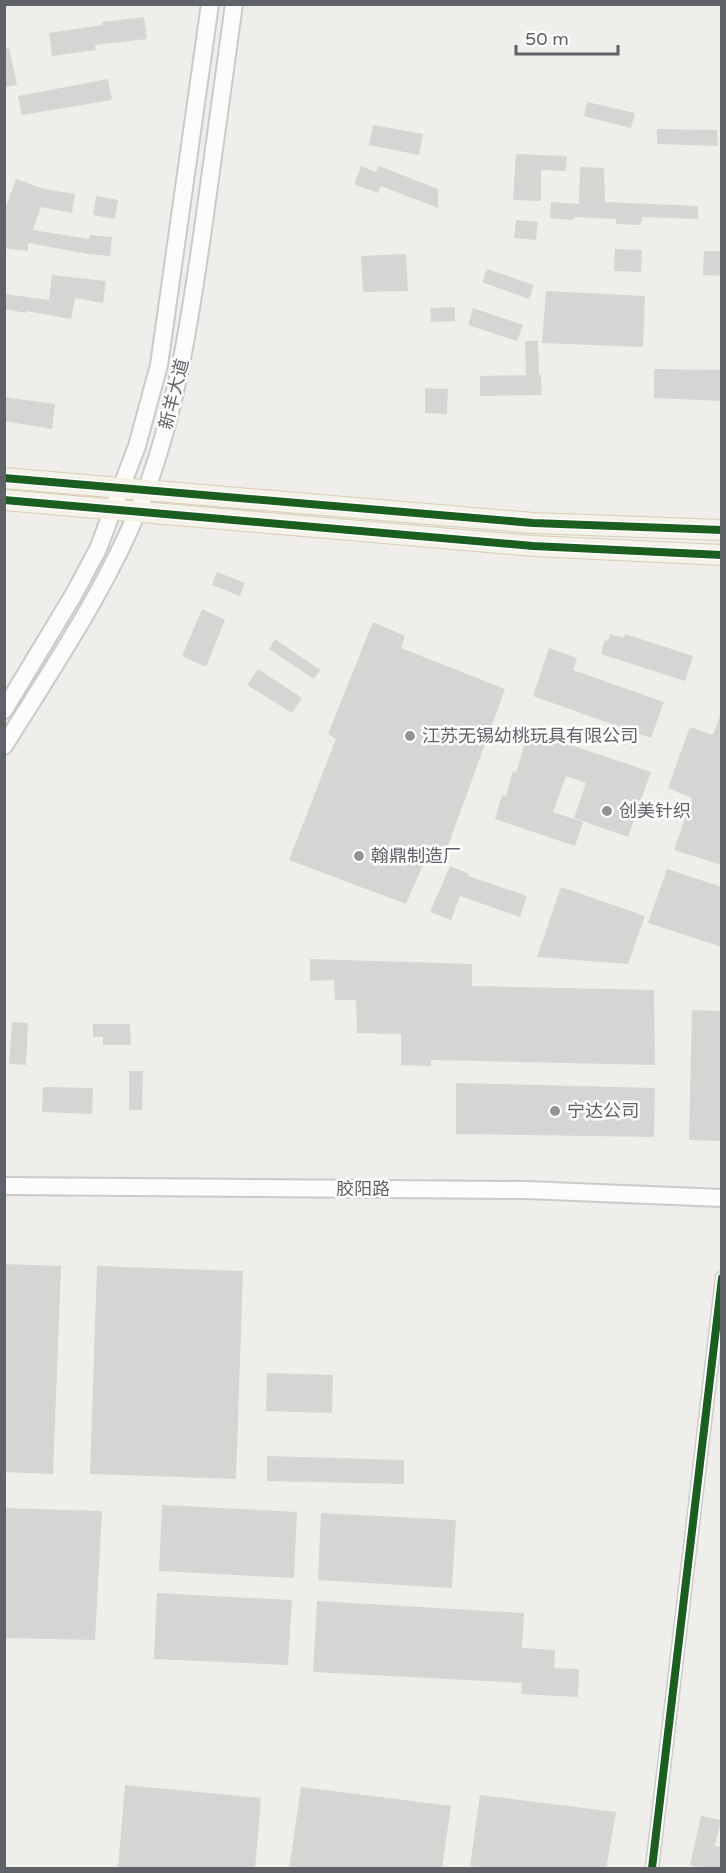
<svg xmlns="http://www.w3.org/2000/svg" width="726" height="1873" font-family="'Varela Round','Noto Sans SC',sans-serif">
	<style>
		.building { fill: #d6d5d3 }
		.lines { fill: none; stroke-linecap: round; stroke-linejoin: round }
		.street-casing { stroke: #cbcccc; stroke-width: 15 }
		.secondary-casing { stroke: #cacacb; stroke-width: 20 }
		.primary-casing { stroke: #d7ceb8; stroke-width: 22 }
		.street { stroke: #fdfcfc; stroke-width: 12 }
		.secondary { stroke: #fdfcfc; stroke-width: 16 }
		.primary { stroke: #f4f2e9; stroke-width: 20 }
		.cycleway-casing { stroke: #fff; stroke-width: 11 }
		.cycleway { stroke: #1b5e20; stroke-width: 8 }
		.poi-dot { fill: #919496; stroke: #fff; stroke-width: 2 }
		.labels { text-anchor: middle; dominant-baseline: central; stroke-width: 5; stroke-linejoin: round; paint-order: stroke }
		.street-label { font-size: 18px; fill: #5f6368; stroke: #fff }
		.poi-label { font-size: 18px; fill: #5f6368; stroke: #fff; text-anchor: start }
	</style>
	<rect width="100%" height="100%" fill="#efeeea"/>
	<!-- building -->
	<g class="building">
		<path d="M144,17L147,39L95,45L96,50L52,56L49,33L102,25V22Z"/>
		<path d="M9,48L17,85L4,87V49Z"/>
		<path d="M108,79L112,100L22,115L18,96Z"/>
		<path d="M587,102L635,113L631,128L584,116Z"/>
		<path d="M373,125L423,134L419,155L369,145Z"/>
		<path d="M657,129L717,130L718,146L657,144Z"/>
		<path d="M516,154L567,156L566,171L541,170V201L513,200Z"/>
		<path d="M361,166L376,172L379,166L438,189V208L381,186L378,193L354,184Z"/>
		<path d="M580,167L604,168L605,202L698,206V219L642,217L641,225L616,224V219L574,217L573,220L550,218L551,202L579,204Z"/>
		<path d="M16,179L44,189L75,194L72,213L41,207L33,230L89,239L90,235L112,237L110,256L88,254L28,243V251L4,248V212Z"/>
		<path d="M96,196L118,200L115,219L93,215Z"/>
		<path d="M516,220L538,222L536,240L514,238Z"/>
		<path d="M615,249L642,250L641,272L614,271Z"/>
		<path d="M704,251H722V276L703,275Z"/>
		<path d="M406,254L408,291L363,292L361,256Z"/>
		<path d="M487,269L534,285L529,299L482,282Z"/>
		<path d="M52,275L106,281L103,303L75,298L71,319L26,311V313L4,309V294L49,300Z"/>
		<path d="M546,291L645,296L643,347L542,343Z"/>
		<path d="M455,307V321L431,322L430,308Z"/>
		<path d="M473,308L523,325L517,341L468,325Z"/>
		<path d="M525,341H538L539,375H541L542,395L480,396V376L526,375Z"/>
		<path d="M654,369L722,370V401L654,398Z"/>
		<path d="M425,388L448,389L447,414L425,413Z"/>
		<path d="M4,397L55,404L52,429L4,421Z"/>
		<path d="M217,572L245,583L240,596L212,585Z"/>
		<path d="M202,609L225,620L206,667L182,656Z"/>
		<path d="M373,622L405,636L401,648L505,689L445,854L430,848L406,904L289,860L336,739L328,734Z"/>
		<path d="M610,634L624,638L625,634L693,656L685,681L601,654L605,640L608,641Z"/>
		<path d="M275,639L320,670L314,679L269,649Z"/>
		<path d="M549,648L577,658L573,670L664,702L651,738L533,696Z"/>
		<path d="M258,669L302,698L292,713L247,685Z"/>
		<path d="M720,715H722V865L674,850L692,798L668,788L690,727L713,735Z"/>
		<path d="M529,731L651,772L628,837L574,818L586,783L566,776L553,812L583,822L575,846L495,819L502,795L506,796L513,771L516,772Z"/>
		<path d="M450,866L469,874L468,876L527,896L520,917L460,896L451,920L430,912Z"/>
		<path d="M667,869L722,887V947L648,923Z"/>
		<path d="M561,887L645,916L628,964L537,957Z"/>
		<path d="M310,959L472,964V986L654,990L655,1065L431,1060V1066L401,1065V1034L357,1033L356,1000H335L334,980L310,981Z"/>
		<path d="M692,1010L722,1011V1141L689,1140Z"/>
		<path d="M12,1022L28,1023L26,1065L9,1064Z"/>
		<path d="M93,1024H130L131,1045H103V1037H93Z"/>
		<path d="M129,1071H143L142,1110H129Z"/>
		<path d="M456,1083L655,1088L654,1137L456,1134Z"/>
		<path d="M43,1087L93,1088L92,1114L42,1112Z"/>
		<path d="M4,1264L61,1266L53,1474L4,1472Z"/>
		<path d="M97,1266L243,1271L236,1479L90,1474Z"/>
		<path d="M267,1373L333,1375L332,1413L266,1411Z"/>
		<path d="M267,1456L404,1460V1484L267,1481Z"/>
		<path d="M162,1505L297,1512L294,1578L159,1571Z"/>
		<path d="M4,1508L102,1511L95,1640L4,1638Z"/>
		<path d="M321,1513L456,1520L452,1588L318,1580Z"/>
		<path d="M157,1593L292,1600L288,1665L154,1659Z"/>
		<path d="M317,1601L524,1613L522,1648L555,1650L554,1668L579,1669L578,1697L521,1694L522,1683L313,1672Z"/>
		<path d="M125,1785L261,1798L255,1869H118Z"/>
		<path d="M301,1787L451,1806L442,1869H289Z"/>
		<path d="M480,1795L616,1812L606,1869H492L470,1866Z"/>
		<path d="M701,1816L721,1820L715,1846L722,1847V1869H705L690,1865Z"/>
	</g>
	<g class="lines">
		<defs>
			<path id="street" d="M652,1868L722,1278"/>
			<g id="secondary">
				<path d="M4,710L74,594L98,549L137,446L159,365L210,4"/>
				<path d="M4,746C55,664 110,584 145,493C177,408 190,319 203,229C213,154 224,79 234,4"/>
				<path d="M4,1186L526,1190L722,1198"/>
			</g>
			<g id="primary">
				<path d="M4,478L533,523L722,530"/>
				<path d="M4,500L533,546L722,555"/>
			</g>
		</defs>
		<!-- street casing -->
		<use href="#street" class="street-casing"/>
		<!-- secondary casing -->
		<use href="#secondary" class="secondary-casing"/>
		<!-- primary casing -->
		<use href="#primary" class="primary-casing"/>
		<!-- street -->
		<use href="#street" class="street"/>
		<!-- secondary -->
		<use href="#secondary" class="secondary"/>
		<!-- primary -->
		<use href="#primary" class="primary"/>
		<defs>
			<g id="cycleway">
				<path d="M4,478L533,523L722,530"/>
				<path d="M4,500L533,546L722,555"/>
				<path d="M652,1868L722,1278"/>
			</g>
		</defs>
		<!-- cycleway casing -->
		<use href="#cycleway" class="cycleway-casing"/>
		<!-- cycleway -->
		<use href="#cycleway" class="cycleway"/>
	</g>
	<!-- markers -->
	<g class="poi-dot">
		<circle cx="410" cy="736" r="6"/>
		<circle cx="607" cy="811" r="6"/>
		<circle cx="359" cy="856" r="6"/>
		<circle cx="555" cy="1111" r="6"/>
	</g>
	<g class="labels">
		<!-- street labels -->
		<g class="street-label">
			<text transform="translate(174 394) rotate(-76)">新羊大道</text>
			<text x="363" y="1189">胶阳路</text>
		</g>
		<!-- poi labels -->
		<g class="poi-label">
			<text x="422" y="736">江苏无锡幼桃玩具有限公司</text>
			<text x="619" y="811">创美针织</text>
			<text x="371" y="856">翰鼎制造厂</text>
			<text x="567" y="1111">宁达公司</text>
		</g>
	</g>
	<!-- border -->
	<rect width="726" height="1873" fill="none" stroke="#5f6368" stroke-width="12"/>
	<!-- scale -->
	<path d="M516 45v9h102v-9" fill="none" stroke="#5f6368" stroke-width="3"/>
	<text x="525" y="45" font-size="18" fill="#5f6368" stroke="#ffffff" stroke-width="4.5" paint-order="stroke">50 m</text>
</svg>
